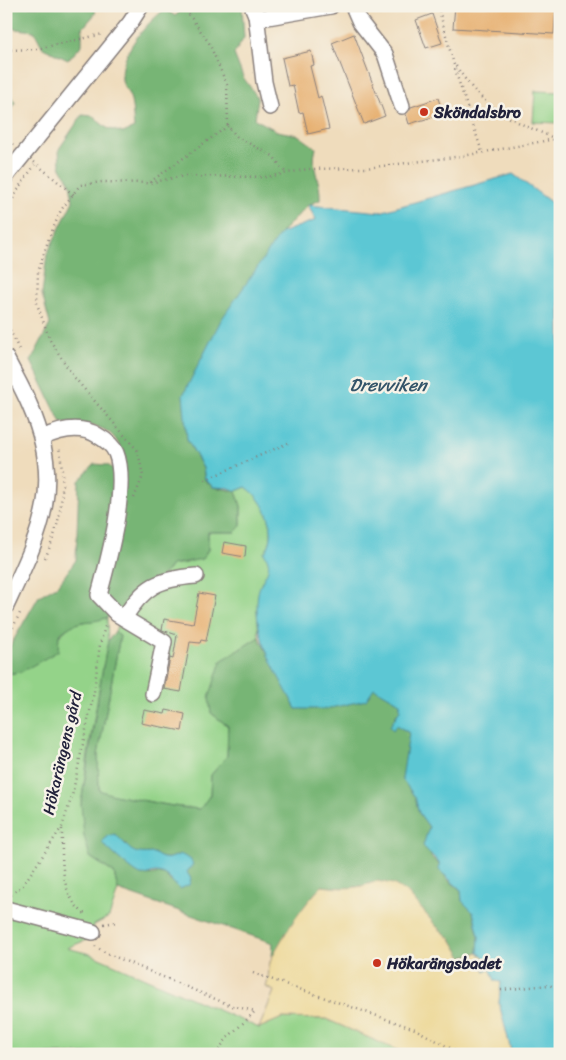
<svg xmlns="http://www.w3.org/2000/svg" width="566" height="1060" font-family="Sriracha,sans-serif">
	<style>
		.green { fill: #94d389; stroke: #5b7a62 }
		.forest { fill: #77b575; stroke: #4c6c58; fill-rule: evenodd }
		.sand { fill: #eeda9e; stroke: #887e6c }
		.water { fill: #5cc7d4; stroke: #3f7488 }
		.building { fill: #e7b172 }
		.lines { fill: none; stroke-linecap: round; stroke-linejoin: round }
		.minor-casing { stroke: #887f7c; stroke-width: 18 }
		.path { stroke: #887f7c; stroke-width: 2.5; stroke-dasharray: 1 4; stroke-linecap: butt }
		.minor { stroke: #fff; stroke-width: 15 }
		.poi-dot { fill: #c8321e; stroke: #f7f3e8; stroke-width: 2 }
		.labels { text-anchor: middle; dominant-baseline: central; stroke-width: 5; stroke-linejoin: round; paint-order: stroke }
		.poi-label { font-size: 16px; font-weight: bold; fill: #22223b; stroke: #f7f3e8; text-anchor: start }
		.street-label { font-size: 16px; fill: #22223b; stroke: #f7f3e8 }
		.water-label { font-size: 18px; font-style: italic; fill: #335469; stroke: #f7f3e8 }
	</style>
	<rect width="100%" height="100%" fill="#f7f3e8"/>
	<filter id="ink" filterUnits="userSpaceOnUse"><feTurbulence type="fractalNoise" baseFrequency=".02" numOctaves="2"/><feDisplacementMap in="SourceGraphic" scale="10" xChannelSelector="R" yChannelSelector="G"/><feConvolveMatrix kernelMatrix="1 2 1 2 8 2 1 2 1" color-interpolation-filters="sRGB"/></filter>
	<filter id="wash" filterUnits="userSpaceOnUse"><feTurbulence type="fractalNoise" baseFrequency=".0096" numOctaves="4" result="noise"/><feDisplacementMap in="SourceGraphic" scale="20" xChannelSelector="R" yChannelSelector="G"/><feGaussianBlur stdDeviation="1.12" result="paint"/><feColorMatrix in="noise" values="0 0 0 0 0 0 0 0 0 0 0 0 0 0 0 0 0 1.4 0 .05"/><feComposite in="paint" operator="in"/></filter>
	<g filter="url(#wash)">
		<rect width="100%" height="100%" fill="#efdcbc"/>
		<!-- green -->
		<g class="green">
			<path d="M535,91L560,92V123L533,122Z"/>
			<path d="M246,487C265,500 281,534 264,553L270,562L269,571L261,585L257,610L259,637L221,661L211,713L228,726L227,757L211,775L210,795L201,809C180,808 162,804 141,800C126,797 114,797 99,790L98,755L120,636L115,631L129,602L164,575L171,565L187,563L208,550V532H235L241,526V506L236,491Z"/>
			<path d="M107,618L108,641L90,741L81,804L90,857L114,873L118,890L109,917L94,925L91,938L67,948L90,954L259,1028L282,1018L326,1019L406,1054H6V674L21,672L72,624Z"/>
		</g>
		<!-- forest -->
		<g class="forest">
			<path d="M6,6H96L95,14L82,29V45L68,60L43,48L34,31L6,28Z"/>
			<path d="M187,6H242L244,38L234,54L243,77L258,98L255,119L277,131L298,135L316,148C310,169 321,178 320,200L308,205L281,233L187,439L203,468L205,480L213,487L236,491L241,506V526L235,532H208V550L202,559L171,565C161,579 124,611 108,617C87,626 82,615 59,635L58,651L21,672L6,674V653L39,596L58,585L76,560L79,481L94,464L107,465L123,474C125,463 124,458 120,447C109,422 85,425 61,423L31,361L50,324L42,294L47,254L73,201L70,183L60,166L59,149L82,115L92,116L107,128L123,133L134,128C133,119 133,110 131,101C130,93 123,88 122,80C120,52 145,25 165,9L175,16Z"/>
			<path d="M6,87L15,103L6,122Z"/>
			<path d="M115,631L120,636L98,755L99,790C114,796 125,797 141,800C161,804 180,808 200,809L210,795L211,775L227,756L228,726L211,713L209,698L221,661L259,637L296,709L374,687L400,703V710L395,717L397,725L409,733L407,753L409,789L415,797L419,813L429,827L431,857L439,864L447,879L461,890L462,901L473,912L479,936L478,953L462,957L451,939L437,927L407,892L377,881C357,889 343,889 322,886L310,899L272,958L273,943L118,890L114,873L90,857L84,836L81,804L103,667L108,641ZM125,843C131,856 141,854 154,853C164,861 170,859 180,854L189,869L171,882L165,874C156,872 149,876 142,875C134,873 119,857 111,851Z"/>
		</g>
		<!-- sand -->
		<path class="sand" d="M377,881L393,884L407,892L437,927L451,939L462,957L478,953L486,958L482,968L485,971L490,967L495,980L501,982L499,1003L512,1054H406L326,1019L282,1018L259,1028L274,991L266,987C270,977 267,967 272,957C285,932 303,905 322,886C344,889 357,889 377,881Z"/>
		<!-- water -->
		<g class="water">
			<path d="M513,174L560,209V1054H512L499,1003L501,982L495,981L490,968L485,972L486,958L478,953L479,936L473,912L462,901L461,890L439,870V863L423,846L429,827L419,813L415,797L402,779L409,733L397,725L393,730L390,726L400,710V703L374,688L366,700L326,709H296C280,678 258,646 257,610C257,602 257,592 261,584C267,571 273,567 264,553C281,534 265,500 246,487L236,491L229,488L213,487L205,479L203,468L187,439L183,395L221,320L281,233L316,220L308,205L380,212Z"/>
			<path d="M115,834C132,849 128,855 154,853C164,861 170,859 180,854L190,859L193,864L187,872L191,879L189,885L180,889C172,883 167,872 156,872C151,872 147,876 141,875C134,873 108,849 102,843L107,836Z"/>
		</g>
		<g id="blocks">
			<!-- building -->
			<g class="building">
				<path d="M455,6H556L554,34L453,28Z"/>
				<path d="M432,14L442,43L426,48L416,20Z"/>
				<path d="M354,34L385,116L364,124L332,43Z"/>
				<path d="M311,51L314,65L310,66L318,98L321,96L329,129L308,134L303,112L299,113L293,85L288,86L282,58Z"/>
				<path d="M438,98L443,114L409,124L406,114L411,107Z"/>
				<path d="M224,542L246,546L245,557L222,553Z"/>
				<path d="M199,593L215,596L206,641L201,640L200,643L190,642L181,692L164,689L170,658L173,659L177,635L162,630L164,619L193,624Z"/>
				<path d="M144,710L165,714L166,710L185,714L182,731L141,723Z"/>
			</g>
		</g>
	</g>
	<g filter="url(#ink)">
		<use href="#blocks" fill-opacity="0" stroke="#887f7c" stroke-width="1"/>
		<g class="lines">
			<defs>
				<g id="minor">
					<path d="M353,6L360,22L385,54L402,106"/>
					<path d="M253,8L256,15L262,18L331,6"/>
					<path d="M256,15L264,82L270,107"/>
					<path d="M6,176L130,23L141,6"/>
					<path d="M6,358C14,374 23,389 30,406C65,486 40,533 6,606"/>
					<path d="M42,438C59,430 80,425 97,435C104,439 113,445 116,453C129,485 108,562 99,595L117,614L164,642L153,694"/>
					<path d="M124,618C144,586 158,579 196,576"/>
					<path d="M6,909L93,932"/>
				</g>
			</defs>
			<!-- minor casing -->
			<use href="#minor" class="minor-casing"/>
			<!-- path -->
			<g class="path">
				<path d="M183,6L209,43L227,85L228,126L237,137L273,156L286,173"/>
				<path d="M438,6L457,76L482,152"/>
				<path d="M6,50L37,49L103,34"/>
				<path d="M456,66C485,110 507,118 554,138"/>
				<path d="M6,136L13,145"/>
				<path d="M34,162L74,195"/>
				<path d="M150,182L228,126"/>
				<path d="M6,212L21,184L35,165"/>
				<path d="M6,321L19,350"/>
				<path d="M205,480L288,443"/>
				<path d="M134,498L143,476L138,451L73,376L50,340L37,304L38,272L49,238L61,210L80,185L102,182L149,183L184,176L267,177L308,169L366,168L463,156L555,139L560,140"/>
				<path d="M45,558C62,523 66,485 59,447"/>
				<path d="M6,641L20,613"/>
				<path d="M62,829C62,856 59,896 85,914"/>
				<path d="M11,895L23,885L62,827L72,796L94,692L100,644L106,623"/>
				<path d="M104,924L117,922"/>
				<path d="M95,946L106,953L232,1006L255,1011C242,1026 224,1037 217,1054"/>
				<path d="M253,973L415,1029L461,1054"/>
				<path d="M501,990L549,985L560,990"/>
			</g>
			<!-- minor -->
			<use href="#minor" class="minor"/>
		</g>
	</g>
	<!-- markers -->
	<g class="poi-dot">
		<circle cx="424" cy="112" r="5"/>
		<circle cx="377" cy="963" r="5"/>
	</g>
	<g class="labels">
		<!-- poi labels -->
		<g class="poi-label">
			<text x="434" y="112">Sköndalsbro</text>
			<text x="387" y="963">Hökarängsbadet</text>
		</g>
		<!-- street labels -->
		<g class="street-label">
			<text transform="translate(62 753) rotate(-77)">Hökarängens gård</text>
		</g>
		<!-- water labels -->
		<g class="water-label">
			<text x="388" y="385">Drevviken</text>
		</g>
	</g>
	<!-- margin -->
	<rect width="566" height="1060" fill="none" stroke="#f7f3e8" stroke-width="25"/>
</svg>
